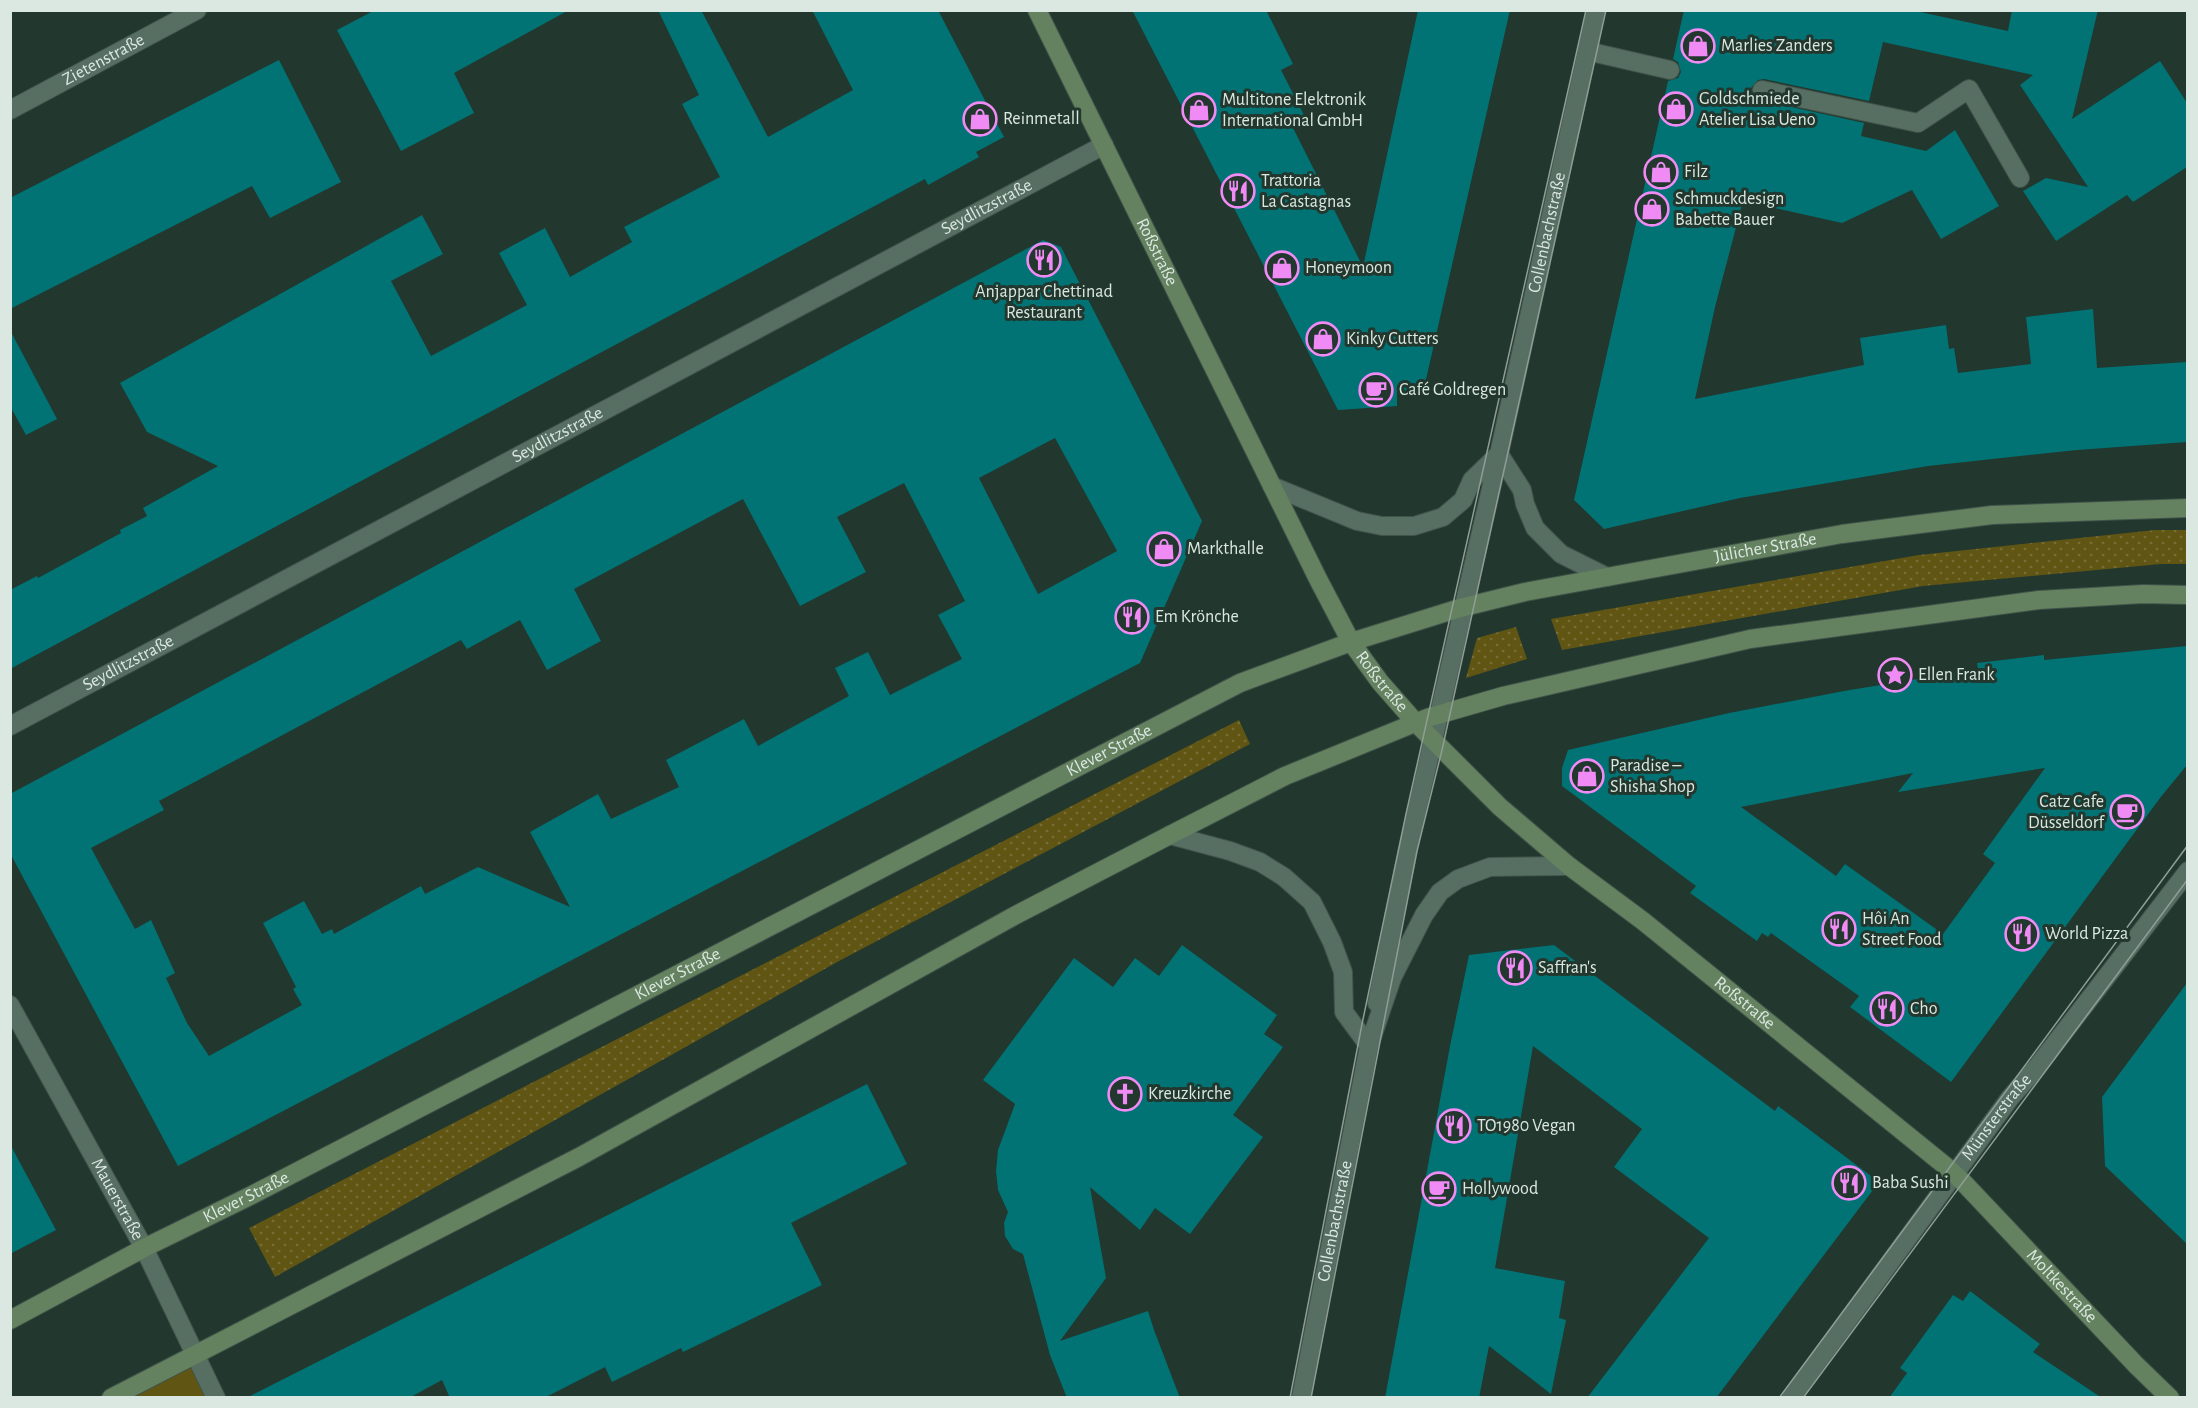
<svg xmlns="http://www.w3.org/2000/svg" width="2198" height="1408" font-family="'Alegreya Sans',sans-serif">
	<style>
		.grass { fill: url(#grass-dots) }
		.green { fill: #615514 }
		.building { fill: #017374; fill-rule: evenodd }
		.lines { fill: none; stroke-linecap: round; stroke-linejoin: round }
		.lane-casing { stroke: #40534a; stroke-width: 20 }
		.street-casing { stroke: #40534a; stroke-width: 20 }
		.secondary-casing { stroke: #40534a; stroke-width: 20 }
		.lane { stroke: #576e62; stroke-width: 18 }
		.street { stroke: #576e62; stroke-width: 18 }
		.secondary { stroke: #648260; stroke-width: 18 }
		.tram { stroke: #8e9e96; stroke-width: 1.5 }
		.labels { text-anchor: middle; dominant-baseline: central; stroke-width: 6; stroke-linejoin: round; paint-order: stroke }
		.poi-label { font-size: 18px; fill: #dbe8e1; stroke: #22372d; text-anchor: start }
		.street-label { font-size: 18px; fill: #dbe8e1; stroke: #22372d }
	</style>
	<defs>
		<pattern id="grass-dots" width="8" height="8" patternUnits="userSpaceOnUse" patternTransform="scale(1.5)"><rect width="8" height="8" fill="#615514"/><path d="M2 2h.1M6 6h.1" fill="none" stroke="#776d36" stroke-width="1.8" stroke-linecap="round"/></pattern>
	</defs>
	<rect width="100%" height="100%" fill="#22372d"/>
	<!-- grass -->
	<g class="grass">
		<path d="M2155,530H2187V564H2161L1923,586L1562,650L1551,619L1919,555Z"/>
		<path d="M1516,627L1527,659L1466,678L1477,638Z"/>
		<path d="M1239,720L1250,744L839,961L275,1277L249,1228Z"/>
	</g>
	<!-- green -->
	<path class="green" d="M196,1355L216,1398H111Z"/>
	<!-- building -->
	<g class="building">
		<path d="M375,10H569L454,73L474,113L401,151L337,30Z"/>
		<path d="M658,10H701L768,137L853,90L812,10H938L1004,137L976,152L979,157L928,185L925,179L10,669V590L37,576L38,578L121,533L120,530L147,516L143,508L218,466L147,432L120,383L422,215L443,254L391,281L431,356L527,305L499,253L545,228L570,277L632,242L624,227L720,177L682,104L699,95Z"/>
		<path d="M1132,10H1266L1293,64L1281,70L1305,117L1291,124L1363,267L1418,10H1510L1422,397L1397,392V406L1338,410Z"/>
		<path d="M1684,10H1911L2008,31L2012,10H2098L2072,119L2160,61L2187,103V167L2133,202L2127,195L2056,241L2023,191L2046,178L2088,187L2020,85L2033,75L1883,42L1869,101L1764,79L1758,80L1751,88L1755,99L1864,123L1861,136L1926,151L1955,130L1999,206L1941,239L1912,190L1842,223L1743,201L1715,307L1695,399L1864,365L1860,338L1946,325L1949,349L1954,348L1958,373L2031,364L2026,317L2093,309L2097,368L2187,362V442L2077,450L1928,466L1740,498L1604,529L1574,500L1668,81L1678,78L1681,72L1678,62L1673,59Z"/>
		<path d="M279,60L341,182L270,218L252,186L10,309V198Z"/>
		<path d="M1043,240L1061,247L1202,521L1140,663L178,1166L10,853V794ZM1055,438L1117,551L1038,594L979,478ZM904,483L965,601L938,615L962,659L890,695L868,652L835,668L849,696L758,746L744,719L666,760L679,787L611,819L598,794L530,832L570,907L478,867L425,894L421,886L334,934L332,929L322,934L304,901L263,923L296,987L293,989L302,1005L209,1056L187,1023L166,978L175,973L151,920L135,929L91,848L164,810L159,801L461,640L467,649L520,620L547,670L601,641L574,589L743,499L800,606L866,572L837,517Z"/>
		<path d="M10,330L57,419L26,435L10,406Z"/>
		<path d="M2187,646V765L2160,798L1951,1082L1850,1007L1859,996L1771,933L1768,937L1762,933L1757,941L1690,893L1696,886L1562,786V768L1568,750L1729,713L1844,691L1978,669L1977,663L2044,655V660ZM2045,768L1983,854L1995,863L1943,934L1845,864L1836,876L1741,807L1913,773L1898,792Z"/>
		<path d="M1182,945L1277,1015L1264,1034L1283,1047L1233,1115L1263,1137L1190,1234L1155,1208L1140,1230L1090,1187L1106,1278L1060,1341L1148,1311L1154,1330L1180,1398H1067L1050,1355L1023,1254L1013,1249L1005,1236L1004,1223L1008,1212L998,1190L996,1171L998,1150L1015,1104L983,1080L1074,958L1113,987L1135,958L1159,976Z"/>
		<path d="M1554,945L1775,1111L1778,1106L1879,1182L1716,1398H1587L1709,1238L1614,1167L1642,1129L1533,1046L1495,1268L1565,1281L1559,1318L1566,1320L1551,1394L1489,1346L1479,1398H1385L1450,1046L1469,955Z"/>
		<path d="M2187,983V1244L2105,1166L2102,1097Z"/>
		<path d="M867,1084L907,1164L791,1223L822,1285L683,1352L681,1348L612,1382L605,1367L544,1398H450L442,1380L409,1398H246Z"/>
		<path d="M10,1144L56,1230L10,1254Z"/>
		<path d="M1970,1291L2040,1344L2033,1352L2102,1398H1889L1907,1373L1900,1368L1953,1295L1963,1301Z"/>
	</g>
	<g class="lines">
		<defs>
			<g id="lane">
				<path d="M1587,51L1670,70"/>
				<path d="M1762,90L1918,123L1969,89L2020,178"/>
				<path d="M1377,1003L1408,849L1499,454"/>
			</g>
			<g id="street">
				<path id="s1" d="M10,110L197,10"/>
				<path d="M1499,454L1522,490L1525,504L1535,528L1561,554L1607,577"/>
				<path id="s2" d="M1272,486L1357,521L1382,526H1414L1443,517L1463,500L1472,480L1499,454L1596,10"/>
				<path id="s3" d="M10,726L1104,145"/>
				<path d="M1170,835L1230,851L1260,862L1284,877L1312,902L1332,942L1343,972L1344,1012L1369,1046"/>
				<path id="s4" d="M10,1005L144,1248L216,1398"/>
				<path id="s5" d="M1301,1398L1369,1046L1392,978L1424,915L1440,892L1458,879L1490,867L1569,866"/>
				<path id="s6" d="M1791,1398L2010,1098L2037,1067L2188,871"/>
			</g>
			<g id="secondary">
				<path id="s7" d="M1037,10L1318,579L1351,642L1380,682L1416,723L1500,807L1569,866L1643,921L1948,1168L1963,1182L2136,1365L2170,1398"/>
				<path id="s8" d="M10,1320L144,1248L250,1196L1240,683L1351,642L1460,608L1525,592L1842,534L1920,524L1992,515L2188,508"/>
				<path d="M111,1398L579,1157L1014,916L1170,835L1285,776L1427,718L1503,696L1750,639L2039,600L2143,594L2188,595"/>
			</g>
		</defs>
		<!-- lane casing -->
		<use href="#lane" class="lane-casing"/>
		<!-- street casing -->
		<use href="#street" class="street-casing"/>
		<!-- secondary casing -->
		<use href="#secondary" class="secondary-casing"/>
		<!-- lane -->
		<use href="#lane" class="lane"/>
		<!-- street -->
		<use href="#street" class="street"/>
		<!-- secondary -->
		<use href="#secondary" class="secondary"/>
		<!-- tram -->
		<g class="tram">
			<path d="M1290,1398L1362,1024L1406,814L1586,10"/>
			<path d="M1311,1398L1417,851L1442,750L1606,10"/>
			<path d="M1779,1398L2188,845"/>
			<path d="M1803,1398L2188,879"/>
		</g>
	</g>
	<!-- icons -->
	<defs>
		<symbol id="shop-ring" viewBox="-11 -11 22 22"><circle r="9.5" fill="#22372d" stroke="#f08bf5" stroke-width="1.5"/><path d="M-5-2.5h2.3a2.7 3.5 0 0 1 5.4 0H5L5.5 6h-11ZM-1.5-2.5h3a1.5 2.3 0 0 0-3 0Z" fill="#f08bf5"/></symbol>
		<symbol id="restaurant-ring" viewBox="-11 -11 22 22"><circle r="9.5" fill="#22372d" stroke="#f08bf5" stroke-width="1.5"/><path d="M-5-6h1v4h1v-4h1v4h1v-4h1v5L-1.5 .5V6h-2V.5L-5-1ZM5-6V6H3V1.5H1.5Q1.5-4 5-6Z" fill="#f08bf5"/></symbol>
		<symbol id="cafe-ring" viewBox="-11 -11 22 22"><circle r="9.5" fill="#22372d" stroke="#f08bf5" stroke-width="1.5"/><path d="M-5.5-4.5H6V0H3Q3 3.5 0 3.5H-2.5Q-5.5 3.5-5.5 0ZM3-3.2v2h1.7v-2ZM-6 4.5H4V6H-6Z" fill="#f08bf5"/></symbol>
		<symbol id="sight-ring" viewBox="-11 -11 22 22"><circle r="9.5" fill="#22372d" stroke="#f08bf5" stroke-width="1.5"/><path d="M0-6L1.8-2.2L6-1.7L2.9 1.2L3.7 5.4L0 3.3L-3.7 5.4L-2.9 1.2L-6-1.7L-1.8-2.2Z" fill="#f08bf5"/></symbol>
		<symbol id="church-ring" viewBox="-11 -11 22 22"><circle r="9.5" fill="#22372d" stroke="#f08bf5" stroke-width="1.5"/><path d="M-1.2-6h2.4v3.5h3.3v2.4h-3.3V6h-2.4V-.1h-3.3v-2.4h3.3Z" fill="#f08bf5"/></symbol>
	</defs>
	<g fill-rule="evenodd">
		<use href="#shop-ring" x="1679" y="27" width="38" height="38"/>
		<use href="#shop-ring" x="1657" y="90" width="38" height="38"/>
		<use href="#shop-ring" x="1180" y="91" width="38" height="38"/>
		<use href="#shop-ring" x="961" y="100" width="38" height="38"/>
		<use href="#shop-ring" x="1642" y="153" width="38" height="38"/>
		<use href="#restaurant-ring" x="1219" y="172" width="38" height="38"/>
		<use href="#shop-ring" x="1633" y="190" width="38" height="38"/>
		<use href="#restaurant-ring" x="1025" y="241" width="38" height="38"/>
		<use href="#shop-ring" x="1263" y="249" width="38" height="38"/>
		<use href="#shop-ring" x="1304" y="320" width="38" height="38"/>
		<use href="#cafe-ring" x="1357" y="371" width="38" height="38"/>
		<use href="#shop-ring" x="1145" y="530" width="38" height="38"/>
		<use href="#restaurant-ring" x="1113" y="598" width="38" height="38"/>
		<use href="#sight-ring" x="1876" y="656" width="38" height="38"/>
		<use href="#shop-ring" x="1568" y="757" width="38" height="38"/>
		<use href="#cafe-ring" x="2108" y="793" width="38" height="38"/>
		<use href="#restaurant-ring" x="1820" y="910" width="38" height="38"/>
		<use href="#restaurant-ring" x="2003" y="915" width="38" height="38"/>
		<use href="#restaurant-ring" x="1496" y="949" width="38" height="38"/>
		<use href="#restaurant-ring" x="1868" y="990" width="38" height="38"/>
		<use href="#church-ring" x="1106" y="1075" width="38" height="38"/>
		<use href="#restaurant-ring" x="1435" y="1107" width="38" height="38"/>
		<use href="#restaurant-ring" x="1830" y="1164" width="38" height="38"/>
		<use href="#cafe-ring" x="1420" y="1170" width="38" height="38"/>
	</g>
	<g class="labels">
		<!-- poi labels -->
		<g class="poi-label">
			<text x="1721" y="46">Marlies Zanders</text>
			<text x="1699" y="99">Goldschmiede<tspan x="1699" dy="21">Atelier Lisa Ueno</tspan></text>
			<text x="1222" y="100">Multitone Elektronik<tspan x="1222" dy="21">International GmbH</tspan></text>
			<text x="1003" y="119">Reinmetall</text>
			<text x="1684" y="172">Filz</text>
			<text x="1261" y="181">Trattoria<tspan x="1261" dy="21">La Castagnas</tspan></text>
			<text x="1675" y="199">Schmuckdesign<tspan x="1675" dy="21">Babette Bauer</tspan></text>
			<text x="1305" y="268">Honeymoon</text>
			<text x="1044" y="292" text-anchor="middle">Anjappar Chettinad<tspan x="1044" dy="21">Restaurant</tspan></text>
			<text x="1346" y="339">Kinky Cutters</text>
			<text x="1399" y="390">Café Goldregen</text>
			<text x="1187" y="549">Markthalle</text>
			<text x="1155" y="617">Em Krönche</text>
			<text x="1918" y="675">Ellen Frank</text>
			<text x="1610" y="766">Paradise –<tspan x="1610" dy="21">Shisha Shop</tspan></text>
			<text x="2104" y="802" text-anchor="end">Catz Cafe<tspan x="2104" dy="21">Düsseldorf</tspan></text>
			<text x="1862" y="919">Hôi An<tspan x="1862" dy="21">Street Food</tspan></text>
			<text x="2045" y="934">World Pizza</text>
			<text x="1538" y="968">Saffran's</text>
			<text x="1910" y="1009">Cho</text>
			<text x="1148" y="1094">Kreuzkirche</text>
			<text x="1477" y="1126">TO1980 Vegan</text>
			<text x="1872" y="1183">Baba Sushi</text>
			<text x="1462" y="1189">Hollywood</text>
		</g>
		<!-- street labels -->
		<g class="street-label">
			<text stroke="none"><textPath href="#s1" startOffset="106">Zietenstraße</textPath></text>
			<text stroke="none"><textPath href="#s3" startOffset="1106">Seydlitzstraße</textPath></text>
			<text stroke="none"><textPath href="#s2" startOffset="492">Collenbachstraße</textPath></text>
			<text stroke="none"><textPath href="#s7" startOffset="270">Roßstraße</textPath></text>
			<text stroke="none"><textPath href="#s3" startOffset="620">Seydlitzstraße</textPath></text>
			<text stroke="none"><textPath href="#s8" startOffset="1929">Jülicher Straße</textPath></text>
			<text stroke="none"><textPath href="#s3" startOffset="134">Seydlitzstraße</textPath></text>
			<text stroke="none"><textPath href="#s7" startOffset="756">Roßstraße</textPath></text>
			<text stroke="none"><textPath href="#s8" startOffset="1238">Klever Straße</textPath></text>
			<text stroke="none"><textPath href="#s8" startOffset="752">Klever Straße</textPath></text>
			<text stroke="none"><textPath href="#s7" startOffset="1242">Roßstraße</textPath></text>
			<text stroke="none"><textPath href="#s6" startOffset="348">Münsterstraße</textPath></text>
			<text stroke="none"><textPath href="#s8" startOffset="266">Klever Straße</textPath></text>
			<text stroke="none"><textPath href="#s4" startOffset="222">Mauerstraße</textPath></text>
			<text stroke="none"><textPath href="#s5" startOffset="180">Collenbachstraße</textPath></text>
			<text stroke="none"><textPath href="#s7" startOffset="1668">Moltkestraße</textPath></text>
		</g>
	</g>
	<!-- border -->
	<rect width="2198" height="1408" fill="none" stroke="#dbe8e1" stroke-width="24"/>
</svg>
